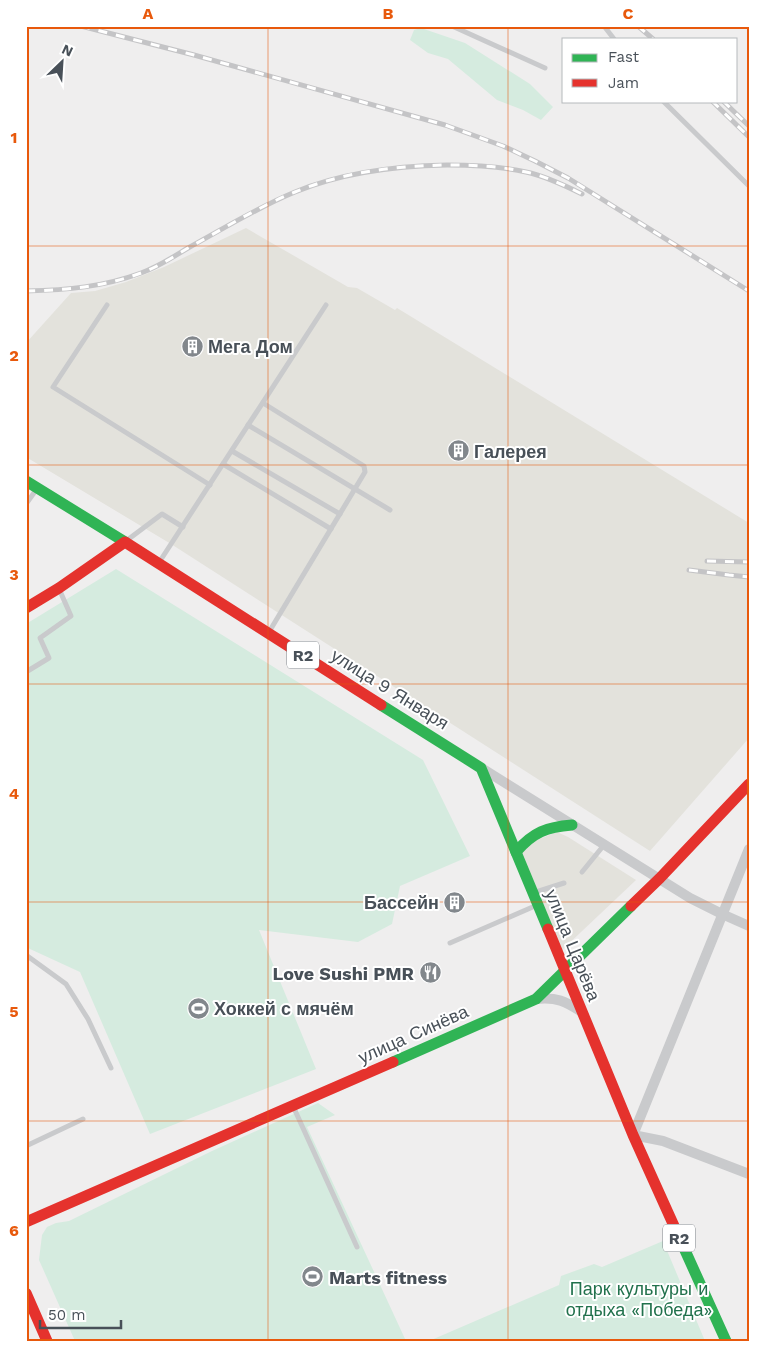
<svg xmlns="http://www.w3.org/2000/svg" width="775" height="1367" font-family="'Work Sans',sans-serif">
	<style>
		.commercial { fill: #e3e2dc }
		.green { fill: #d5ebdf }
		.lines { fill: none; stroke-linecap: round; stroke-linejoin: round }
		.lane { stroke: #c9cacc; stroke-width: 5 }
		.street { stroke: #c9cacc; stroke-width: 10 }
		.fast { stroke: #30b455; stroke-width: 11 }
		.jam { stroke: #e5322d; stroke-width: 11 }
		.rail-casing { stroke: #c4c4c6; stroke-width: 5 }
		.rail { stroke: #fff; stroke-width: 3; stroke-dasharray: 9; stroke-linecap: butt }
		.grid { fill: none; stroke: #e8590c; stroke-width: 1; stroke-opacity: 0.55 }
		.labels { text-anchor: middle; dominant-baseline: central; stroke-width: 4; stroke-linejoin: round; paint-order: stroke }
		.shield { fill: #fff; stroke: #7f848a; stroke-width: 1 }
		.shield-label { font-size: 16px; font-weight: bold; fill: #485058 }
		.poi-label { font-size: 18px; font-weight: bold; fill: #485058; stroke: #fff; text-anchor: start }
		.street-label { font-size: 18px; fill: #485058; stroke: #fff }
		.park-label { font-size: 18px; fill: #21714c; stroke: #fff }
		.neatline { fill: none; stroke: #e8590c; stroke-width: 2 }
		.grid-label { font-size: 16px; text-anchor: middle; font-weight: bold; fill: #e8590c }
	</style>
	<rect width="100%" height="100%" fill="#efeeee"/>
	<!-- commercial -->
	<g class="commercial">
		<path d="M246,228L348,287L357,288L395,310L397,308L749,523V738L650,851L171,544L26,457V343L71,293L95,291L126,282L164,267Z"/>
		<path d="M557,832L568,837L636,880L562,950L522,852L527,844Z"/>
	</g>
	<!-- green -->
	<g class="green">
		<path d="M421,28L465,43L530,84L553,107L541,120L523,110L497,100L448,59L428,53L410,40L414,30Z"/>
		<path d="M116,569L423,760L470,856L400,886L392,924L358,942L259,930L316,1069L150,1134L80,972L30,949L26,946V624Z"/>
		<path d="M318,1103L335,1115L307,1127L406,1341H75L39,1260L42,1235L47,1227L56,1223L69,1221L212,1151Z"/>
		<path d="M663,1241L705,1341H429L559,1285L561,1276L594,1264L602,1267Z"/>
	</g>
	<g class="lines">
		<!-- lane -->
		<g class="lane">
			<path d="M452,26L545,68"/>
			<path d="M604,26L614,39"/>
			<path d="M663,101L749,186"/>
			<path d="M107,305L53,387L210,485"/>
			<path d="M263,403L364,466L365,472L269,632"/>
			<path d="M248,425L390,510"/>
			<path d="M232,451L340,514"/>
			<path d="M223,464L331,529"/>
			<path d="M26,504L36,490"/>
			<path d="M126,541L162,514L183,527"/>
			<path d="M160,561L326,305"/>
			<path d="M26,672L49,658L40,638L71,616L60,591"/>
			<path d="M582,872L604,845"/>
			<path d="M536,892L564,883"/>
			<path d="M450,943L535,906"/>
			<path d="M26,955L66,984L88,1019L111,1068"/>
			<path d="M293,1106L357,1247"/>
			<path d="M26,1146L83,1119"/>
		</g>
		<!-- street -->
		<g class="street">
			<path d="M483,769L690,898L722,914L749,926"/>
			<path d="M749,849L633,1135L663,1141L749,1174"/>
			<path d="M536,999C557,997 565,1001 582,1012"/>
		</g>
		<!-- fast -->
		<g class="fast">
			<path d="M26,481L125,542"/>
			<path d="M381,705L481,768L548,929"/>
			<path d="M516,852C533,832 547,827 572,825"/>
			<path d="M393,1062L536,999L631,906"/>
			<path d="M679,1237L726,1341"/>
		</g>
		<!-- jam -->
		<g class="jam">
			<path d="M26,608L59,588L125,542L381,705"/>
			<path d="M631,906L660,878L749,784"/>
			<path d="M548,929L633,1135L679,1237"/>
			<path d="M26,1222L393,1062"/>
			<path d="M26,1293L47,1341"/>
		</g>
		<defs>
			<g id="rail">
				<path d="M81,26L194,55L445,125L503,146L535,161L568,178L749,291"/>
				<path d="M638,26L653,39"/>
				<path d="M712,101L749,137"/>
				<path d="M723,101L749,126"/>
				<path d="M26,291C67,290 103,287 141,273C158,267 173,257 188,248C223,229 258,207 295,192C343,172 395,166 447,165C473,165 500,166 526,172C545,176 564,185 582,194"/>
				<path d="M707,561L749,562"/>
				<path d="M689,570L729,575L749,577"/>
			</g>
		</defs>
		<!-- rail casing -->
		<use href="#rail" class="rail-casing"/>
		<!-- rail -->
		<use href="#rail" class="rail"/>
	</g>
	<!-- grid -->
	<path class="grid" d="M268,26V1341M508,26V1341M26,246H749M26,465H749M26,684H749M26,902H749M26,1121H749"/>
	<!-- icons -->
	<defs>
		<symbol id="building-disc" viewBox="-11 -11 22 22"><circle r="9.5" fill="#82878c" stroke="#fff"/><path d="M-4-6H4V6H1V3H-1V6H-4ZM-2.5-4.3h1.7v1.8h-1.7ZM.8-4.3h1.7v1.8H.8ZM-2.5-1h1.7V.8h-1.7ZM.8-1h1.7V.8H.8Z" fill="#fff"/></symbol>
		<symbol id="restaurant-disc" viewBox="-11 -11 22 22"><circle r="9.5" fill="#82878c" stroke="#fff"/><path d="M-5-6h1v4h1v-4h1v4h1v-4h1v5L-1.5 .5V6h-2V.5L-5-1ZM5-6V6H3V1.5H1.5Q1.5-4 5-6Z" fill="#fff"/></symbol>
		<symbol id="stadium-disc" viewBox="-11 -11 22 22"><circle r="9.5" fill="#82878c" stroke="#fff"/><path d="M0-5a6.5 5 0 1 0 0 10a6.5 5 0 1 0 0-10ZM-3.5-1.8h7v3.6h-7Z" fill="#fff"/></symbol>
	</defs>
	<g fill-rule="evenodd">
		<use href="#building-disc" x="180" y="334" width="25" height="25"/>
		<use href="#building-disc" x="446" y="438" width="25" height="25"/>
		<use href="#building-disc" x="442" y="890" width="25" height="25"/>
		<use href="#restaurant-disc" x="418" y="960" width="25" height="25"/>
		<use href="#stadium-disc" x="186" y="996" width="25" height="25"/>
		<use href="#stadium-disc" x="300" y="1264" width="25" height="25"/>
	</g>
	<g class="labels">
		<!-- shield labels -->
		<g class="shield">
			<rect x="287" y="641.5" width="32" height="27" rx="4"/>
			<rect x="663" y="1224.5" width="32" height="27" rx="4"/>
		</g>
		<g class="shield-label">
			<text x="303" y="655">R2</text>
			<text x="679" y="1238">R2</text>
		</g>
		<!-- poi labels -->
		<g class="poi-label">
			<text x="208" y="346">Мега Дом</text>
			<text x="474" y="451">Галерея</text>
			<text x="439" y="902" text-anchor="end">Бассейн</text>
			<text x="414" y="973" text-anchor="end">Love Sushi PMR</text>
			<text x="214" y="1008">Хоккей с мячём</text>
			<text x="329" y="1277">Marts fitness</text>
		</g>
		<!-- street labels -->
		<g class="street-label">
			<text transform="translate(390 689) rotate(32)">улица 9 Января</text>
			<text transform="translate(573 945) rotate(68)">улица Царёва</text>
			<text transform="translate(413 1034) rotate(-24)">улица Синёва</text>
		</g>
		<!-- park labels -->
		<g class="park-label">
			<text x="639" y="1288">Парк культуры и<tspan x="639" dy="21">отдыха «Победа»</tspan></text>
		</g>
	</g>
	<!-- border -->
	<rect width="775" height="1367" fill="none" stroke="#ffffff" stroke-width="55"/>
	<!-- legend -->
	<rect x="562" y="38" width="175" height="65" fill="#ffffff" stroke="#b6b9bc"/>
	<rect x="572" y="54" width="25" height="8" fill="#30b455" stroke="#b6b9bc"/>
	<text x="608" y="62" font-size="15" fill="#485058">Fast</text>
	<rect x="572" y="79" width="25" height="8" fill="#e5322d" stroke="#b6b9bc"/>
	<text x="608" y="88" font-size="15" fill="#485058">Jam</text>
	<!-- north arrow -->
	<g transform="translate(62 62) rotate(25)" stroke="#ffffff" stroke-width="4" paint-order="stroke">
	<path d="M0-4L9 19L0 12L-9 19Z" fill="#485058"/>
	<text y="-8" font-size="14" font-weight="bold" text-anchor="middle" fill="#485058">N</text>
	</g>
	<!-- scale -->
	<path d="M40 1320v8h81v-8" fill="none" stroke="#485058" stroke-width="2.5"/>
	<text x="48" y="1320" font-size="15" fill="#485058" stroke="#ffffff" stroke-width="4" paint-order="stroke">50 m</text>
	<rect x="28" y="28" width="720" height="1312" class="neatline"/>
	<g class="grid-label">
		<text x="148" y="19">A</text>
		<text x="388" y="19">B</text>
		<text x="628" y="19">C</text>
		<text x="14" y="143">1</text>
		<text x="14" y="361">2</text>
		<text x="14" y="580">3</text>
		<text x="14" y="799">4</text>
		<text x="14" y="1017">5</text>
		<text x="14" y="1236">6</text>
	</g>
</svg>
